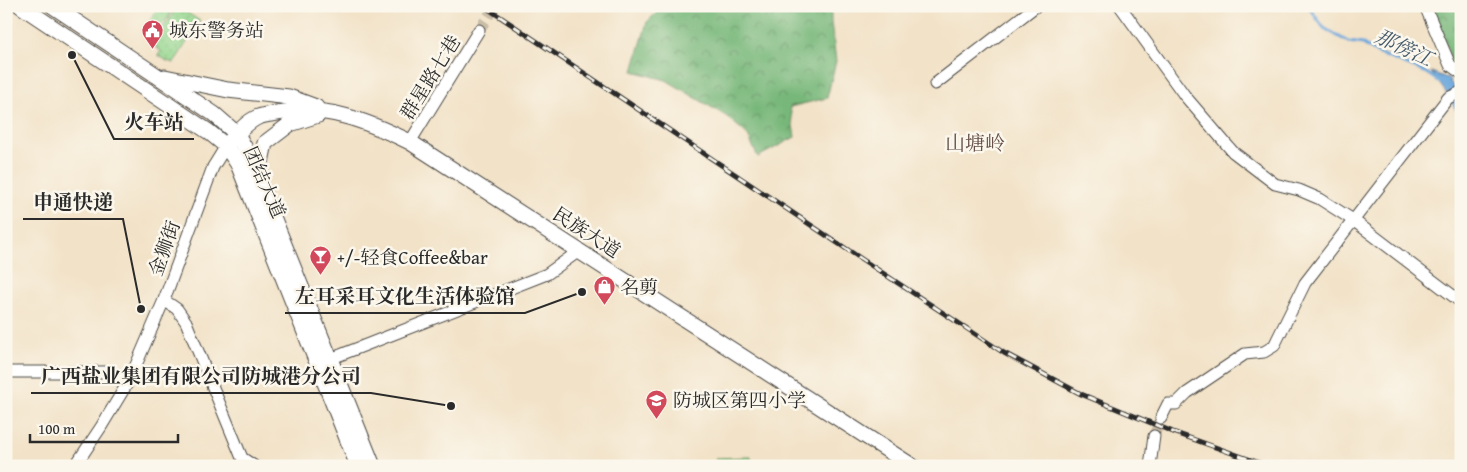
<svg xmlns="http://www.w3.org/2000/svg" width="1467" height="472" font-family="'Gentium Book Plus','Noto Serif SC',serif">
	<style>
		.green { fill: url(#green-dots); stroke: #60805c }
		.forest { fill: url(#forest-crowns); stroke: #517152 }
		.pitch { fill: #94d68e; stroke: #60805c }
		.water { fill: url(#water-ripples); stroke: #4c6a84 }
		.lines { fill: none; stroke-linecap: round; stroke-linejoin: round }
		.stream { stroke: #6ca8dd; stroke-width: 3 }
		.minor-tunnel { stroke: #cabda8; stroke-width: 11; stroke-dasharray: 11 5.5; stroke-linecap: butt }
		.minor-casing { stroke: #494642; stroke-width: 13 }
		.secondary-casing { stroke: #494642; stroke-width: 17 }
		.minor { stroke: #fff; stroke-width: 11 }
		.secondary { stroke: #fff; stroke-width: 15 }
		.rail-casing { stroke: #2b2b2b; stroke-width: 5 }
		.rail { stroke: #fbf7ec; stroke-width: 3; stroke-dasharray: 9; stroke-linecap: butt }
		.labels { text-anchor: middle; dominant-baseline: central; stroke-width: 5; stroke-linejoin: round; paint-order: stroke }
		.poi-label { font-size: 19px; fill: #2b2b2b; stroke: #fbf7ec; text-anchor: start }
		.street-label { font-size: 19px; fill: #2b2b2b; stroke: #fbf7ec }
		.water-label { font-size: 20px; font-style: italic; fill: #425769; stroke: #fbf7ec }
		.neighbourhood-label { font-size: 20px; fill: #655149; stroke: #fbf7ec }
		.leader { fill: none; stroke: #2b2b2b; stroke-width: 2 }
		.callout-dot { fill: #2b2b2b; stroke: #fbf7ec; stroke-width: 2 }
		.callout-label { font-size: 20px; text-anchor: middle; font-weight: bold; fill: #2b2b2b; stroke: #fbf7ec; stroke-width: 5; stroke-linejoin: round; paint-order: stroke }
	</style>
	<defs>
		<pattern id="green-dots" width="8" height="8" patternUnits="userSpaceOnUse" patternTransform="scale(1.25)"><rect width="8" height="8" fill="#94d68e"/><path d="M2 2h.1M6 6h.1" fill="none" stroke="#80b87b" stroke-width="1.8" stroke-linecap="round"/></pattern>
		<pattern id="forest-crowns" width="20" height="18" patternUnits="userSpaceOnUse" patternTransform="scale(1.25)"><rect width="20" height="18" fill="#77b779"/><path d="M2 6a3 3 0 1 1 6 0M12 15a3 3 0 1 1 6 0" fill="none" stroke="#629563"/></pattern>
		<pattern id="water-ripples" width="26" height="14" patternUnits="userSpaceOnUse" patternTransform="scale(1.25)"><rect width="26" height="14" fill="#6ca8dd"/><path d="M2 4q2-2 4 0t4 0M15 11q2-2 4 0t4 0" fill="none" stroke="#5989b3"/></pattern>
	</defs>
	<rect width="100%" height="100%" fill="#fbf7ec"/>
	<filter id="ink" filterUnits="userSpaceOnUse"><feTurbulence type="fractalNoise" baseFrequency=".02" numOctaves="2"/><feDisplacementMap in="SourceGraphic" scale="10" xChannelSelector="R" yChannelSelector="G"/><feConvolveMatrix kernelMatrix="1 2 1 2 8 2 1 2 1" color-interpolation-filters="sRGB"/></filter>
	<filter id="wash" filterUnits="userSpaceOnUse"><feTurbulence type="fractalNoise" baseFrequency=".0096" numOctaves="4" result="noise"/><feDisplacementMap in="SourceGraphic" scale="20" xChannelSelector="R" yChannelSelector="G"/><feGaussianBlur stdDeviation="1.12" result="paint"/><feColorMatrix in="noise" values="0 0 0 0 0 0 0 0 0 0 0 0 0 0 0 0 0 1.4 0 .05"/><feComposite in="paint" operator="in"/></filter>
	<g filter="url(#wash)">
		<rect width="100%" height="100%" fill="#f2e2c7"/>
		<!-- green -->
		<g class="green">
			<path d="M150,6H172L169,18L151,33L145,29L156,11Z"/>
			<path d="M175,6H177L200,21L174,63L167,61L158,55L161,51L148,42C159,26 171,26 175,6Z"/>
		</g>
		<!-- forest -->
		<g class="forest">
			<path d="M663,6H831V22L836,61L827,98L790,107L795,137L758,157L747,134L726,116L666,80L633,71L647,22Z"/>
			<path d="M1432,6H1461V68L1454,69Z"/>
		</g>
		<!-- pitch -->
		<path class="pitch" d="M751,457V466H716V458Z"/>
		<!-- water -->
		<path class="water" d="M1431,72L1447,78L1461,95V119L1447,94Z"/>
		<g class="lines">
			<!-- stream -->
			<path class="stream" d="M1308,6L1324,28L1348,42L1363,44L1377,53L1425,72L1441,83"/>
		</g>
	</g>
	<g filter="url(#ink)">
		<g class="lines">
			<!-- minor-tunnel -->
			<g class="minor-tunnel">
				<path d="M479,30L495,6"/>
				<path d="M1154,436L1161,418"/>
			</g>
			<defs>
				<g id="minor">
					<path d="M1120,6L1185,96L1233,152L1275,184L1299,190L1320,199L1353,220L1461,302"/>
					<path d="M1425,6L1450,65L1461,73"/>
					<path d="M935,84L1036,6"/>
					<path d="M410,142L479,30"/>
					<path d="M164,300L177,309L186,322L242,458L254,466"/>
					<path d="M330,359L547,274L579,251"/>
					<path d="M6,372H109L130,379"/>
					<path d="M1161,418L1168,404H1176L1187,393L1245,354L1264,352L1274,346L1305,283L1448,98L1461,92"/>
					<path d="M75,466L101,427L130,379L164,300L213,167L226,146"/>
					<path d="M1150,466L1154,436"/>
				</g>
				<g id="secondary">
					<path d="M21,6L209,132L226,146L238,164L358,466"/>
					<path d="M53,6L214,114L237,134L247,152L373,466"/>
					<path d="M165,77L228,90L289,97L316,107"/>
					<path d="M226,146C235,136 246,122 258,117C263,115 271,114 277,113C325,104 367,121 410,142L912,466"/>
					<path d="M259,179L261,162L265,143L290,124L318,115"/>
				</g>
			</defs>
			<!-- minor casing -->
			<use href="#minor" class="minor-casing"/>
			<!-- secondary casing -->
			<use href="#secondary" class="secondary-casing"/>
			<!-- minor -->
			<use href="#minor" class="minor"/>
			<!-- secondary -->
			<use href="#secondary" class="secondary"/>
			<defs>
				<path id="rail" d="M484,6L863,260L1004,353L1081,394L1173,432L1268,466"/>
			</defs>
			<!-- rail casing -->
			<use href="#rail" class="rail-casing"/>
			<!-- rail -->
			<use href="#rail" class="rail"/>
		</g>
	</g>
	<!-- icons -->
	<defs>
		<symbol id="civic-pin" viewBox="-11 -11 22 30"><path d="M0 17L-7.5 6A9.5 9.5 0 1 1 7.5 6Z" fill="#d1495b" stroke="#fbf7ec"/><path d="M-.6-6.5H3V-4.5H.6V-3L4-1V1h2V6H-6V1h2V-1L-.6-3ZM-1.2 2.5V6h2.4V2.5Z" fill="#fff"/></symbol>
		<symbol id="bar-pin" viewBox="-11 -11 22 30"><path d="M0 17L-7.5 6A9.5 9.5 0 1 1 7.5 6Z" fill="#d1495b" stroke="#fbf7ec"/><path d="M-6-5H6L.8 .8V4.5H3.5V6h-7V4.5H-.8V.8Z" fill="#fff"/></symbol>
		<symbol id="shop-pin" viewBox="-11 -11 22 30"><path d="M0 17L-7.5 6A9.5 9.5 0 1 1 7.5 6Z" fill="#d1495b" stroke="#fbf7ec"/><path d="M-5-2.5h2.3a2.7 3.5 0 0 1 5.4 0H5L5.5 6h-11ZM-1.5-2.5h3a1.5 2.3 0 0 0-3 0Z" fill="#fff"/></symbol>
		<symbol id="school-pin" viewBox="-11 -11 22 30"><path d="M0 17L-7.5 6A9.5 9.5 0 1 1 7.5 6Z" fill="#d1495b" stroke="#fbf7ec"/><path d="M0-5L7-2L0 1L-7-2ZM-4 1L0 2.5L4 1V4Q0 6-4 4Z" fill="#fff"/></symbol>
	</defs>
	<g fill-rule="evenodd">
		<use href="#civic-pin" x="140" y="18" width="25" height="34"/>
		<use href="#bar-pin" x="308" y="244" width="25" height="34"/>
		<use href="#shop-pin" x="592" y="274" width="25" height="34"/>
		<use href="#school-pin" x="644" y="388" width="25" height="34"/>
	</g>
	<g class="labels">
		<!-- poi labels -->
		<g class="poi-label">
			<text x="169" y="30">城东警务站</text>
			<text x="337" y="257">+/-轻食Coffee&amp;bar</text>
			<text x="620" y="287">名剪</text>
			<text x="673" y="400">防城区第四小学</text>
		</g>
		<!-- street labels -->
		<g class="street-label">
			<text transform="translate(430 77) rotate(-58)">群星路七巷</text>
			<text transform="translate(265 182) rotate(66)">团结大道</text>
			<text transform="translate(587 232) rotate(33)">民族大道</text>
			<text transform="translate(164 248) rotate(-70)">金狮街</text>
		</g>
		<!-- water labels -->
		<g class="water-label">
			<text transform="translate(1404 47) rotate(25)">那傍江</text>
		</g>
		<!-- neighbourhood labels -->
		<g class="neighbourhood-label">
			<text x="975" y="142">山塘岭</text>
		</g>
	</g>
	<!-- callouts -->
	<path class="leader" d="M72 55L114 139H194M141 309L123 219H23M582 292L525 313H285M451 406L371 393H31"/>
	<g class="callout-dot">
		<circle cx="72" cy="55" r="5"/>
		<circle cx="141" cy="309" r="5"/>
		<circle cx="582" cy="292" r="5"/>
		<circle cx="451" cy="406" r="5"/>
	</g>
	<g class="callout-label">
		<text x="154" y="129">火车站</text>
		<text x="73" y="209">申通快递</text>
		<text x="405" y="303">左耳采耳文化生活体验馆</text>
		<text x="201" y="383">广西盐业集团有限公司防城港分公司</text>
	</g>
	<!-- margin -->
	<rect width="1467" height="472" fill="none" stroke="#fbf7ec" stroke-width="25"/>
	<!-- scale -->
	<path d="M30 434v8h148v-8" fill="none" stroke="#2b2b2b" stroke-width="2.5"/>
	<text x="38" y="434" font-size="15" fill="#2b2b2b" stroke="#fbf7ec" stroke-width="4" paint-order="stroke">100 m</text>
</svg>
